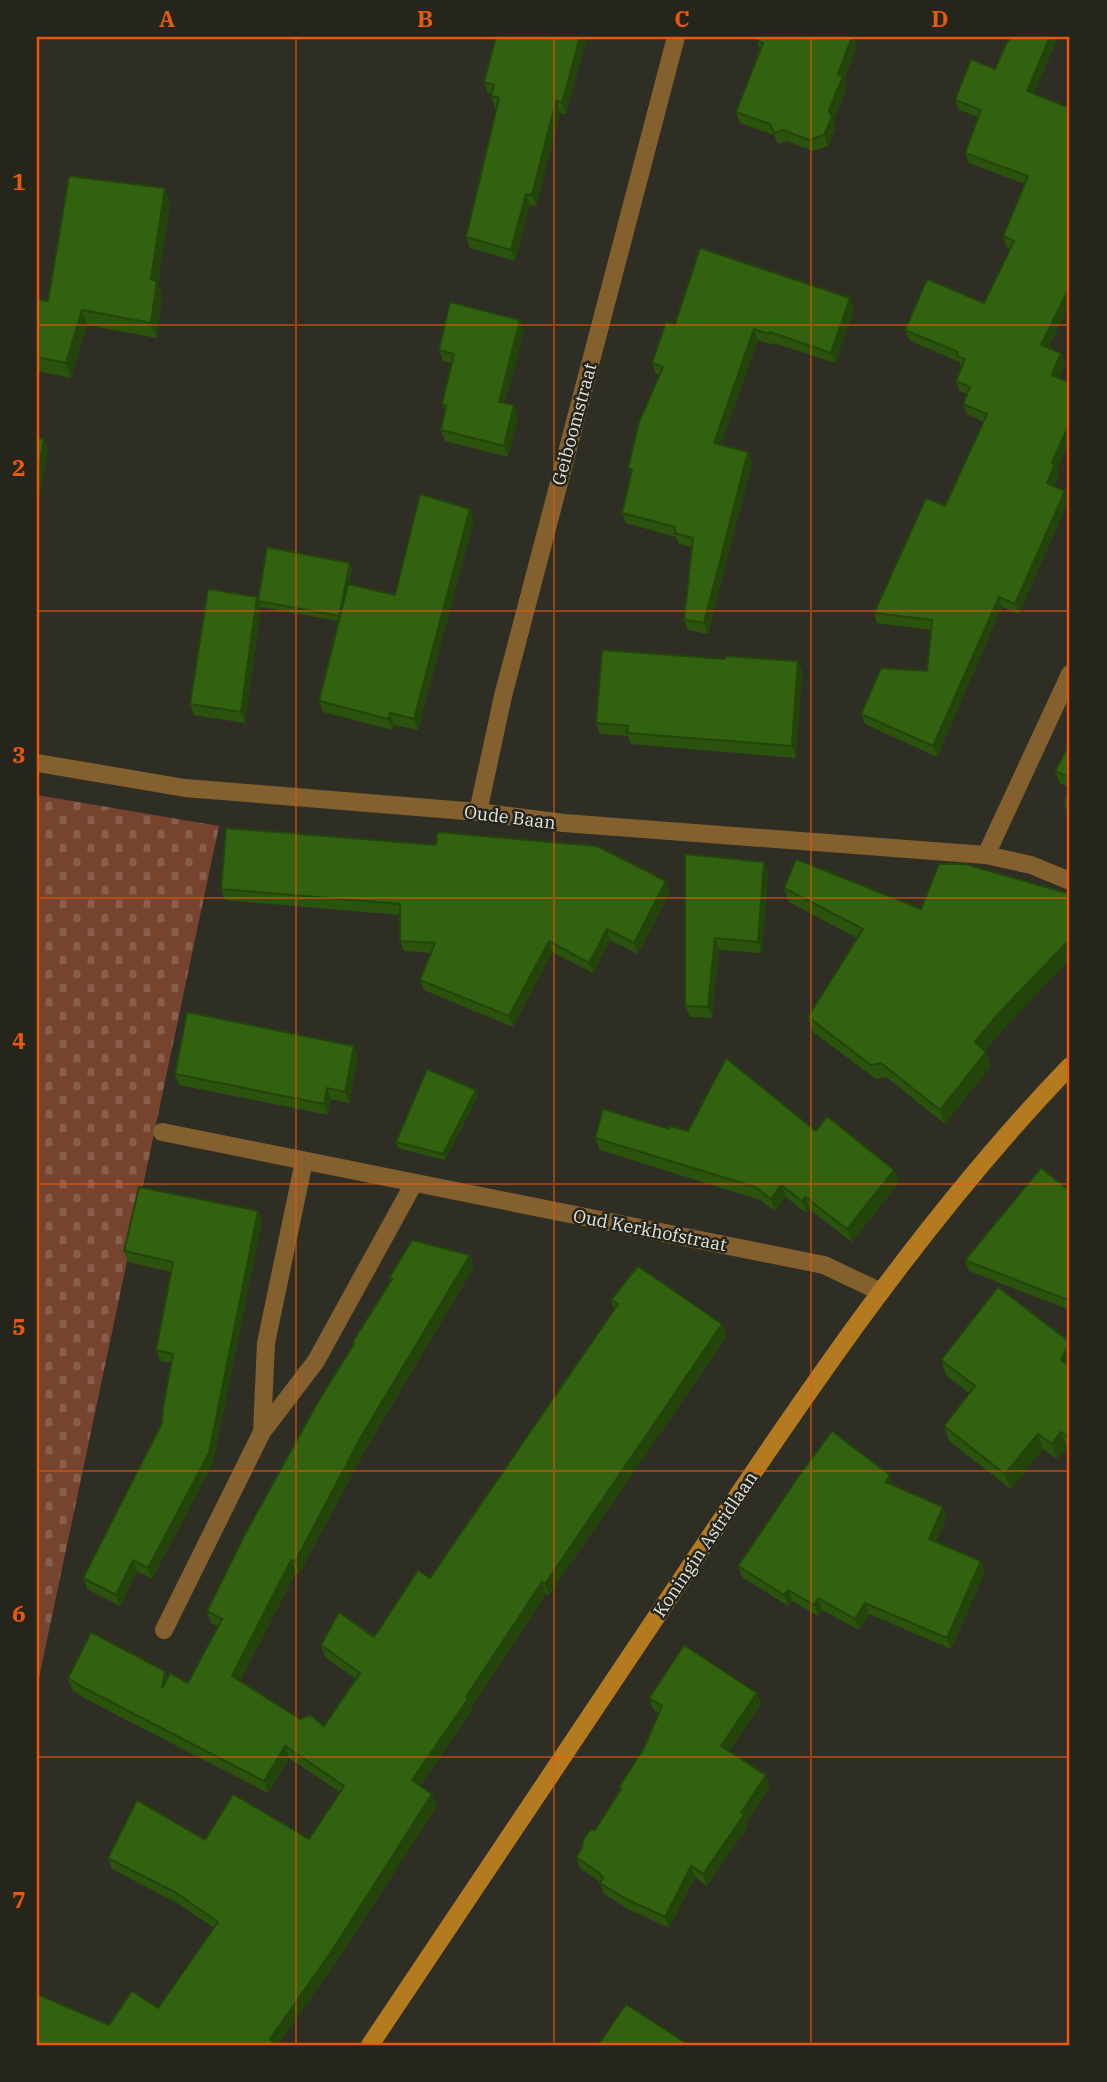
<svg xmlns="http://www.w3.org/2000/svg" width="1107" height="2082" font-family="'IBM Plex Serif',serif">
	<style>
		.cemetery { fill: url(#cemetery-stones) }
		.lines { fill: none; stroke-linecap: round; stroke-linejoin: round }
		.street { stroke: #84602f; stroke-width: 18 }
		.secondary { stroke: #b47a20; stroke-width: 18 }
		.wall { fill: #2b530e }
		.shaded-wall { fill: #23440b }
		.building { fill: #326110; stroke: #23440b; stroke-width: 2 }
		.grid { fill: none; stroke: #e8590c; stroke-width: 2; stroke-opacity: 0.55 }
		.labels { text-anchor: middle; dominant-baseline: central; stroke-width: 5; stroke-linejoin: round; paint-order: stroke }
		.street-label { font-size: 18px; fill: #e3e3dd; stroke: #25251c }
		.neatline { fill: none; stroke: #e8590c; stroke-width: 2.5 }
		.grid-label { font-size: 23px; text-anchor: middle; font-weight: bold; fill: #e8590c }
	</style>
	<defs>
		<pattern id="cemetery-stones" width="16" height="16" patternUnits="userSpaceOnUse" patternTransform="scale(1.75)"><rect width="16" height="16" fill="#76432f"/><path d="M2 7V4a2 2 0 0 1 4 0v3zM10 15v-3a2 2 0 0 1 4 0v3z" fill="#895e4d"/></pattern>
	</defs>
	<rect width="100%" height="100%" fill="#2f2e25"/>
	<!-- cemetery -->
	<path class="cemetery" d="M37,795L219,826L37,1687Z"/>
	<g class="lines">
		<!-- street -->
		<g class="street">
			<path d="M37,763L185,788L478,812L564,823L986,855L1031,865L1070,881"/>
			<path d="M478,812L503,696L676,37"/>
			<path d="M986,855L1070,674"/>
			<path d="M162,1132L824,1265L881,1292"/>
			<path d="M262,1432L266,1343L304,1161"/>
			<path d="M164,1630L262,1432L316,1361L414,1183"/>
		</g>
		<!-- secondary -->
		<path class="secondary" d="M370,2045C475,1889 579,1733 683,1577C801,1400 922,1220 1070,1066"/>
	</g>
	<!-- wall -->
	<g class="wall">
		<path d="M587,37L566,114L560,113L536,206L530,205L515,261L470,248L466,237L496,108L495,107L491,96V94L488,93L484,82Z"/>
		<path d="M1011,37H1058L1034,93L1070,108V304L1048,348L1061,353L1065,364L1059,378L1057,470L1059,475L1054,486L1068,502L1019,614L1002,607L937,757L865,724L861,714L927,671L931,630L877,623L874,613L945,506L984,422L967,414L963,404L967,394L959,391L956,381L962,367L959,362L909,340L905,330L984,303L1010,249L1007,247L1003,236L1025,184L969,163L965,153L979,117L959,110L955,100L995,69Z"/>
		<path d="M757,40L857,46L844,80L847,88L833,121L836,128L828,146L813,151L787,141L778,144L774,135L740,123L736,112L760,50Z"/>
		<path d="M170,203L158,284L162,296L157,338L87,325L71,378L37,371V299L48,301Z"/>
		<path d="M850,298L854,309L835,363L774,343L773,345L758,340L721,444L748,452L752,463L708,634L688,630L684,620L692,547L679,544L676,537L626,523L622,513L631,475L628,468L659,375L656,374L652,363L675,324Z"/>
		<path d="M524,332L505,403L514,405L518,417L508,457L445,441L441,430L445,412L442,404L452,363L443,361L439,350Z"/>
		<path d="M474,520L418,730L394,725L393,730L323,712L319,701L338,621L261,607L245,723L194,715L190,704L259,601L350,563L352,569L349,584L395,595Z"/>
		<path d="M725,659L798,661L802,672L796,758L631,744L628,736L600,734L596,723Z"/>
		<path d="M1070,743V815L1068,814L1064,803L1070,788L1060,783L1055,771Z"/>
		<path d="M685,854L764,862L768,873L762,953L719,950L712,1018L690,1017L685,1006Z"/>
		<path d="M666,881L670,892L638,954L610,940L593,973L552,952L513,1027L424,990L420,980L431,953L404,951L400,941V915L225,900L221,889Z"/>
		<path d="M784,888L921,909L1070,894V959L1002,1030L985,1051L991,1066L945,1124L886,1077L876,1079L813,1032L808,1017L857,938L789,902Z"/>
		<path d="M354,1046L358,1057L349,1103L331,1099L328,1115L179,1085L175,1074Z"/>
		<path d="M478,1096L445,1160L398,1148L396,1142Z"/>
		<path d="M669,1129L688,1131H816L899,1182L852,1242L810,1210L806,1213L786,1197L775,1211L760,1200L600,1150L595,1138Z"/>
		<path d="M1070,1191V1310L969,1271L965,1260Z"/>
		<path d="M262,1222L213,1463L152,1579L137,1571L120,1606L87,1589L83,1578L162,1423L172,1363L160,1361L156,1350L171,1272L128,1262L124,1251Z"/>
		<path d="M474,1267L367,1447L299,1574L296,1572L240,1681L300,1719L324,1726L356,1679L325,1657L321,1645L374,1637L430,1578L614,1309L611,1300L722,1324L727,1336L549,1595L546,1594L471,1708L472,1710L420,1786L437,1806L337,1961L109,2025L158,2008L214,1928L179,1904L112,1869L108,1858L205,1840L309,1839L340,1792L289,1758L268,1793L86,1699L72,1690L68,1678L165,1671L167,1677L188,1683L218,1626L211,1623L207,1611L353,1345L352,1343L391,1281L389,1278Z"/>
		<path d="M1070,1343V1450L1067,1448L1057,1459L1043,1449L1011,1489L949,1441L944,1426L969,1393L946,1375L941,1360Z"/>
		<path d="M894,1485L947,1518L936,1542L981,1561L985,1572L951,1649L869,1614L859,1630L822,1610L818,1616L792,1601L788,1606L742,1577L738,1566Z"/>
		<path d="M757,1693L761,1704L729,1751L770,1786L747,1822L748,1826L707,1886L695,1877L669,1928L630,1910L604,1894L600,1882L580,1868L576,1857L620,1790L619,1787L644,1748L659,1713L653,1709L649,1698Z"/>
	</g>
	<!-- shaded-wall -->
	<g class="shaded-wall">
		<path d="M580,37H587L566,114L562,103Z"/>
		<path d="M852,37H854L857,46L844,80L847,88L833,121L829,110L838,74Z"/>
		<path d="M1050,37H1058L1031,101L1027,91Z"/>
		<path d="M556,101L560,113L536,206L532,195Z"/>
		<path d="M832,117L836,128L828,146L824,135Z"/>
		<path d="M165,188L170,203L158,284L162,296L157,338L151,323V279Z"/>
		<path d="M526,194L530,205L515,261L511,250Z"/>
		<path d="M1068,290L1070,294V304L1045,355L1041,345Z"/>
		<path d="M850,298L854,309L835,363L831,353Z"/>
		<path d="M82,310L87,325L71,378L66,363Z"/>
		<path d="M520,320L524,332L503,413L499,402Z"/>
		<path d="M754,329L758,340L718,453L714,443Z"/>
		<path d="M1061,353L1065,364L1056,385L1052,375Z"/>
		<path d="M514,405L518,417L508,457L504,446Z"/>
		<path d="M1070,422V441L1057,470L1059,475L1051,494L1047,483L1052,463Z"/>
		<path d="M44,439L48,450L40,496L37,488V480Z"/>
		<path d="M748,452L752,463L708,634L704,623Z"/>
		<path d="M1065,491L1068,502L1019,614L1015,604Z"/>
		<path d="M470,509L474,520L418,730L414,719Z"/>
		<path d="M350,563L352,569L341,622L339,616Z"/>
		<path d="M257,597L261,608L245,723L241,712Z"/>
		<path d="M999,597L1002,607L937,757L933,746Z"/>
		<path d="M798,661L802,672L796,758L792,746Z"/>
		<path d="M390,713L394,725L393,730L388,719Z"/>
		<path d="M764,862L768,873L762,953L758,942Z"/>
		<path d="M666,881L670,892L638,954L634,943Z"/>
		<path d="M607,929L610,940L593,973L589,963Z"/>
		<path d="M715,938L719,950L712,1018L708,1007Z"/>
		<path d="M1070,939V959L1002,1030L980,1057L975,1042L997,1015Z"/>
		<path d="M549,941L552,952L513,1027L509,1016Z"/>
		<path d="M354,1046L358,1057L349,1103L345,1092Z"/>
		<path d="M986,1052L991,1066L945,1124L940,1110Z"/>
		<path d="M327,1088L331,1099L328,1115L324,1104Z"/>
		<path d="M476,1090L478,1096L445,1160L443,1154Z"/>
		<path d="M894,1170L899,1182L852,1242L847,1229Z"/>
		<path d="M781,1185L786,1197L775,1211L771,1199Z"/>
		<path d="M805,1197L810,1210L806,1213L802,1201Z"/>
		<path d="M258,1211L262,1222L213,1463L152,1579L148,1568Z"/>
		<path d="M470,1255L474,1267L367,1447L299,1574L295,1562L362,1435Z"/>
		<path d="M722,1324L727,1336L549,1595L545,1584Z"/>
		<path d="M1070,1342V1368L1061,1360Z"/>
		<path d="M1061,1432L1067,1448L1057,1459L1052,1444Z"/>
		<path d="M1038,1434L1043,1449L1011,1489L1005,1474Z"/>
		<path d="M890,1475L894,1487L886,1482Z"/>
		<path d="M943,1507L947,1518L933,1550L929,1539Z"/>
		<path d="M133,1560L137,1571L120,1606L116,1595Z"/>
		<path d="M291,1560L296,1572L236,1688L232,1676Z"/>
		<path d="M981,1561L985,1572L951,1649L947,1638Z"/>
		<path d="M542,1582L546,1594L471,1708L472,1710L416,1792L412,1780Z"/>
		<path d="M788,1590L792,1601L788,1606L784,1595Z"/>
		<path d="M818,1598L822,1610L818,1616L814,1605Z"/>
		<path d="M865,1603L869,1614L859,1630L855,1619Z"/>
		<path d="M165,1671L169,1683L162,1688Z"/>
		<path d="M757,1693L761,1704L725,1757L721,1746Z"/>
		<path d="M285,1746L289,1758L268,1793L264,1781Z"/>
		<path d="M766,1775L770,1786L747,1822L748,1826L707,1886L703,1874Z"/>
		<path d="M432,1794L437,1806L337,1961L278,2045H271L270,2039Z"/>
		<path d="M691,1866L695,1877L669,1928L665,1917Z"/>
	</g>
	<!-- building -->
	<g class="building">
		<path d="M496,37H580L562,103L556,101L532,195L526,194L511,250L466,237L499,98L491,96L494,85L484,82Z"/>
		<path d="M758,37H852L838,74L843,76L829,110L832,117L824,135L809,140L783,130L774,133L770,124L736,112L763,43L757,40Z"/>
		<path d="M1011,37H1050L1027,91L1070,108V290H1068L1041,345L1061,353L1052,375L1070,383V422L1052,463L1055,464L1047,483L1065,491L1015,604L999,597L933,746L861,714L881,668L927,671L932,620L874,613L926,498L945,506L987,414L963,404L970,387L956,381L965,359L957,356L958,352L905,330L927,279L984,303L1014,241L1003,236L1028,176L965,153L981,110L955,100L971,59L995,69L1008,40L1009,41Z"/>
		<path d="M69,176L165,188L151,279L157,281L151,323L82,310L66,363L37,357V299L48,301Z"/>
		<path d="M700,248L850,298L831,353L770,332L769,334L754,329L714,443L748,452L704,623L684,620L693,538L675,533V527L622,513L632,470L628,468L639,422L663,367L652,363L666,322L675,324Z"/>
		<path d="M450,302L520,320L499,402L514,405L504,446L441,430L446,406L442,404L454,354L439,350Z"/>
		<path d="M37,437L44,439L37,480Z"/>
		<path d="M420,494L470,509L414,719L390,713L388,719L319,701L348,584L395,595Z"/>
		<path d="M267,547L350,563L339,616L258,601Z"/>
		<path d="M208,589L257,597L241,712L190,704Z"/>
		<path d="M602,650L725,659V656L798,661L792,746L627,733L628,726L596,723Z"/>
		<path d="M1070,743V778L1055,771Z"/>
		<path d="M1070,788V806L1064,803Z"/>
		<path d="M226,828L436,845L437,832L597,846L666,881L634,943L607,929L589,963L549,941L509,1016L420,980L435,943L400,941V904L221,889Z"/>
		<path d="M685,854L764,862L758,942L715,938L708,1007L685,1006Z"/>
		<path d="M796,859L921,909L939,864H965L1070,894V939L997,1015L975,1042L986,1052L940,1110L881,1063L871,1065L808,1017L863,929L784,888Z"/>
		<path d="M187,1012L354,1046L345,1092L327,1088L324,1104L175,1074Z"/>
		<path d="M726,1058L816,1131L827,1116L894,1170L847,1229L805,1197L802,1201L781,1185L771,1199L755,1187L595,1138L603,1109L669,1129L670,1126L688,1131Z"/>
		<path d="M427,1069L476,1090L443,1154L396,1142Z"/>
		<path d="M1041,1168L1070,1191V1301L965,1260Z"/>
		<path d="M139,1187L258,1211L209,1453L148,1568L133,1560L116,1595L83,1578L162,1423L163,1407L173,1354L156,1350L173,1262L124,1251Z"/>
		<path d="M412,1240L470,1255L362,1435L295,1562L291,1560L232,1676L300,1719L310,1715L324,1726L360,1673L321,1645L339,1612L374,1637L418,1570L430,1578L618,1304L611,1300L638,1266L722,1324L545,1584L542,1582L466,1697L468,1699L412,1780L432,1794L333,1949L270,2039L273,2042L271,2045H37V1994L109,2025L132,1991L158,2008L218,1922L175,1892L108,1858L137,1800L205,1840L233,1794L309,1839L344,1786L285,1746L264,1781L82,1687L68,1678L91,1632L165,1671L162,1688L170,1673L188,1683L222,1619L207,1611L245,1534L319,1400L354,1344L352,1343L392,1279L389,1278Z"/>
		<path d="M998,1287L1070,1342L1061,1360L1070,1367V1439L1061,1432L1052,1444L1038,1434L1005,1474L944,1426L975,1386L941,1360Z"/>
		<path d="M832,1431L890,1475L886,1482L943,1507L929,1539L981,1561L947,1638L865,1603L855,1619L818,1598L814,1605L788,1590L784,1595L738,1566L798,1477Z"/>
		<path d="M684,1645L757,1693L721,1746L766,1775L741,1813L744,1815L703,1874L691,1866L665,1917L626,1899L600,1883L603,1878L599,1873L576,1857L582,1848L583,1840L590,1830H595L621,1789L619,1787L644,1748L662,1706L649,1698Z"/>
		<path d="M626,2004L689,2045H598Z"/>
	</g>
	<!-- grid -->
	<path class="grid" d="M296,37V2045M554,37V2045M811,37V2045M37,325H1070M37,611H1070M37,898H1070M37,1184H1070M37,1471H1070M37,1757H1070"/>
	<g class="labels">
		<!-- street labels -->
		<g class="street-label">
			<text transform="translate(574 424) rotate(-75)">Geiboomstraat</text>
			<text transform="translate(510 817) rotate(7)">Oude Baan</text>
			<text transform="translate(650 1230) rotate(11)">Oud Kerkhofstraat</text>
			<text transform="translate(705 1544) rotate(-56)">Koningin Astridlaan</text>
		</g>
	</g>
	<!-- border -->
	<rect width="1107" height="2082" fill="none" stroke="#25251c" stroke-width="77"/>
	<rect x="38" y="38" width="1030" height="2006" class="neatline"/>
	<g class="grid-label">
		<text x="167" y="27">A</text>
		<text x="425" y="27">B</text>
		<text x="682" y="27">C</text>
		<text x="940" y="27">D</text>
		<text x="19" y="190">1</text>
		<text x="19" y="476">2</text>
		<text x="19" y="763">3</text>
		<text x="19" y="1049">4</text>
		<text x="19" y="1335">5</text>
		<text x="19" y="1622">6</text>
		<text x="19" y="1908">7</text>
	</g>
</svg>
